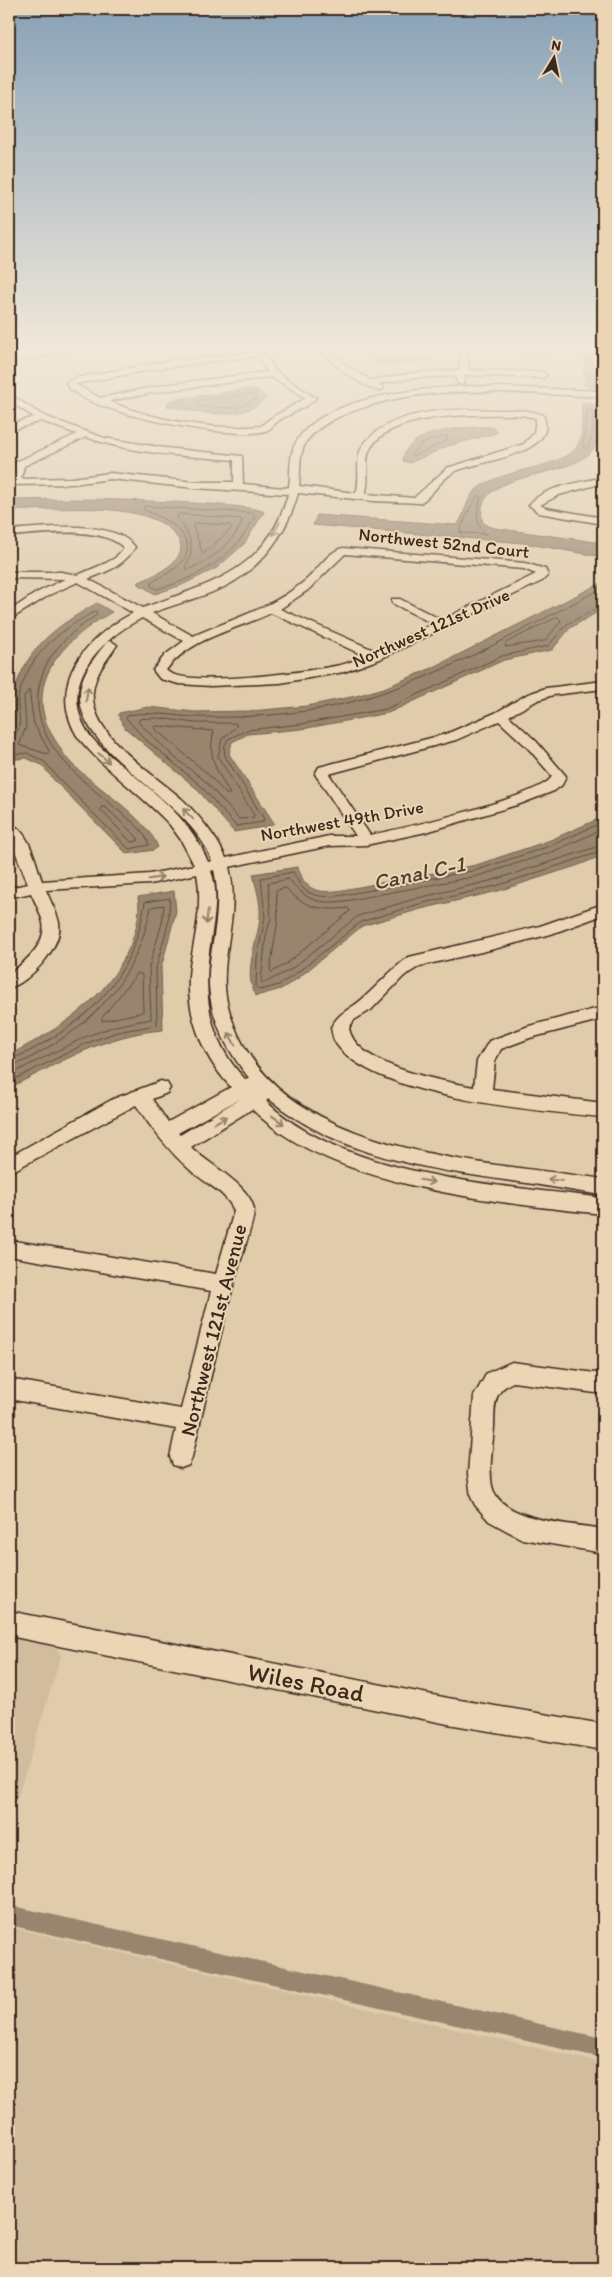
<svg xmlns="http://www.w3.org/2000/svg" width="612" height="2277" font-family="Itim,sans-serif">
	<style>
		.built { fill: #d1bc9e }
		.water { fill: #98856d; stroke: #73614d }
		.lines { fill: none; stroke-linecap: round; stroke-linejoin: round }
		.shore { stroke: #604e3e; stroke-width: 1 }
		.canal { fill: #98856d; fill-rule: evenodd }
		.minor-casing { stroke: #3b2a1e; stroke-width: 3 }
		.highway-casing { stroke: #3b2a1e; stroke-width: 3 }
		.minor { fill: #ebd5b4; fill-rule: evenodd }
		.highway { fill: #ebd5b4; fill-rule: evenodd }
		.oneway { stroke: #938069 }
		.labels { text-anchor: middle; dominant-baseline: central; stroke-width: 4; stroke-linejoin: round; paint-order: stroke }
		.far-street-label { font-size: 18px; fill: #3b2a1e; stroke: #ebd5b4 }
		.street-label { font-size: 21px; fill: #3b2a1e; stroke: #ebd5b4 }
		.water-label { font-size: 22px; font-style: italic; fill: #524132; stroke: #ebd5b4 }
		.near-street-label { font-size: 25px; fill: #3b2a1e; stroke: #ebd5b4 }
	</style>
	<rect width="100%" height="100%" fill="#e0cbab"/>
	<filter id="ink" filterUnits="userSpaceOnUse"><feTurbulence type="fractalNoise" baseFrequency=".02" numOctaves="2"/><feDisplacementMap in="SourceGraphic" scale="10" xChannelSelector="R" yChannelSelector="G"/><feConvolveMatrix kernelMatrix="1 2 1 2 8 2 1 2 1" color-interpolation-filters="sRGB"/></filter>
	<g filter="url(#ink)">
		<!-- built -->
		<g class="built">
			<path d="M9,1635L52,1643L61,1656L9,1825Z"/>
			<path d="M9,1927L603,2063V2268H9Z"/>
		</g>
		<!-- water -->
		<g class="water">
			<path d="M585,348H597V388L587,387L583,384L587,381L584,375Z"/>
			<path d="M422,358L430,361L378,366L371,361L374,359Z"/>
			<path d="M247,389L258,391L266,397C245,424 195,412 167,406L168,402L172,400Z"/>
			<path d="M582,403L598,405C598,417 600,435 595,446C576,483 468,466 483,523L494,528L603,543V557L523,543L313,525L317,515L457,525C466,514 465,499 477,489C502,468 567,468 578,445C584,433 581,416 582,403Z"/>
			<path d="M492,427L498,431L496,433L448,446L410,463L403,461C404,429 469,426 492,427Z"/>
			<path d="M77,499C101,499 254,503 264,512L244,544L217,568L182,585L155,594L137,583C151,577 187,562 180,543C162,497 50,510 9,511V500Z"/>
			<path d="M603,582V609L570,628L552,650L504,660L388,713L302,729L248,734L232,742L229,754L274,823L270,826L234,832L196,788L125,728L118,715L119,713L148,707L195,712L251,711L307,706L356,696L384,688L432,668Z"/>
			<path d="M97,603L112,612C64,639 19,684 55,740C60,747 64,756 70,762C93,785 147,818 158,847L154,850L127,854L54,780L42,765L26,758L9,760V736C21,728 10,704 14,692C28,645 57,626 97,603Z"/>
			<path d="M603,817V855L579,865L498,891L421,909L362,926L297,979L281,989L256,996C242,973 258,942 260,917C261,902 256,888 253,874L297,867C300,871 301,877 304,881C313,894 329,892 343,890L476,865L548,841Z"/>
			<path d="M174,891L176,911L161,968L163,1030C106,1034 59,1063 9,1088V1055C59,1029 107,1000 130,946C136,930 141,914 138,897Z"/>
		</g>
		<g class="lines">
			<!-- shore -->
			<g class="shore">
				<path d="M248,394L255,395L256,399L238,408L203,407L196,404L198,401Z"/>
				<path d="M588,409L593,411C593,424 595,438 586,449L583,446Z"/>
				<path d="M447,436L448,440L414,456L411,455L421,444Z"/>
				<path d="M478,496L481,498C477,514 474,522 486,534L461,533L460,530L472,504Z"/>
				<path d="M145,506L253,513L255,516C251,523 248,530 243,536C223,564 189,581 157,589L151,586V583C161,576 175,571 183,561C201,536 161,516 144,510Z"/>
				<path d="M180,514L241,519L243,521C231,545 212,560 187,570L185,567C197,549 190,533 177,518Z"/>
				<path d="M196,523L230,525L232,528L203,554L193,526Z"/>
				<path d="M603,588C508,636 413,696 306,711C270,716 233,718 196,717C173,716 151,711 128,715L126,718L145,739L200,785L236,826L263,822L264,819L225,756L224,747L228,739L247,730L301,724L386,709L502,656L548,646L567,624L603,605"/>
				<path d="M558,617L561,621L545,641L505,647L506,643Z"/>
				<path d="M29,690L34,724L49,751L47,754L19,745L26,727L24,697Z"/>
				<path d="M159,718L195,723H236V727L222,739L218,757L254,815L253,818L239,819L204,780L174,757L138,722L140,719Z"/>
				<path d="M158,726L214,731C207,759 217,770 230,794H226L208,774L156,730L155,727Z"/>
				<path d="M9,740C29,725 14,713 19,694C30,653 60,630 96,611L97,615C71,631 44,655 39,687C29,742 82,780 119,811C130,820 145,830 149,845L129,849L57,777L45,762L27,753L9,755"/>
				<path d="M102,807H105L138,838V841L131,842L101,810Z"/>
				<path d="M603,822L550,846L477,870L344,895C330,897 312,899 301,886C298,882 296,876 293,872L261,878L265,917L257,959L256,987L260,990L279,985L294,975L361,922L419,904L496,886L603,851"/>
				<path d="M603,829L552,852L478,876L345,901C316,904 307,901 289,879L268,883L271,918L266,935L261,982L264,983L290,970L358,916L418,898L494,880L603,845"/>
				<path d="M286,888C303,908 323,911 348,908L350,911L286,964L272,972L270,970L278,919L276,891Z"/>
				<path d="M138,973L142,975L143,1012L102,1021V1018Z"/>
				<path d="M9,1059C23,1056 35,1048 47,1041C102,1010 136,965 145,902L170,898L168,924L156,968L157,1025L117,1032L87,1043L9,1082"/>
				<path d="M9,1065C23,1064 35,1055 47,1048C104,1015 138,971 151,907L164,905L162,923L149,967L151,1019L115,1026L85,1037L9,1075"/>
			</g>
			<!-- canal -->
			<path class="canal" d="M9,1905L598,2037L603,2039V2055L598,2057L9,1925Z"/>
			<defs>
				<g id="minor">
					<path d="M321,348H330L345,365L371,380L413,373L460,370V348H468V370L543,372L547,375L543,378L465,375V382L461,385L457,382L455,376L413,378L378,384L384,388L380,391C357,384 335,368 321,348Z"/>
					<path d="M492,348H543L549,351L545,353Z"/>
					<path d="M257,352L265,353L276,372L316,398C306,409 289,413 277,422C273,425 270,430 265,431C235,441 77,412 66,383L75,378L167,361ZM257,356L268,372L163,385L100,398L75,384L167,367ZM271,377L306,398L271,418L261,426C214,431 152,420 109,401L163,391Z"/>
					<path d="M471,386L603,391V397C519,394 434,381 353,411C337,417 317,426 306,442C298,455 301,472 299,486L356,493C362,477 353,458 364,444C393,407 455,409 498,410C513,410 528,409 543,415C561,456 476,460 454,472C440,480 433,495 420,503L374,501L298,493C288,532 261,569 224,587C201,598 175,604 152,613L193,636C232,619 273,608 306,580C318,570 327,552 343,548L525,563L545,569L548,575L542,581L380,659L344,672L280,683L211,686L179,684L160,679L153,670L165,655L184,641L142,618C99,640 54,686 91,737C100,748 114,759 125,768C156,794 193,822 208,862L212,861C192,800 76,754 80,693C81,673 95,657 107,642L111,641L117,645C107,660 95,673 93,692C89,735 155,775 183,800C199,816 217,837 226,858L329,836H356L315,774L319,767L446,734L495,713L528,694L546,688L603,681V689L553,695L538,700L509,716L536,741L566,776L562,785L554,791L520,804L426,832L366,845L329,846L229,867C242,918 216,960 228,1006C265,1155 481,1161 603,1179V1195C573,1191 543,1185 512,1181C426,1169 339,1156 269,1099L266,1101C342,1177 501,1185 603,1198V1214C500,1203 328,1187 252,1109L191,1147C207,1164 251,1185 254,1210C255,1220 237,1270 234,1283C218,1341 206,1399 192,1457L189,1465L181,1468L173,1465L170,1457L176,1429L9,1399V1379L181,1409L211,1291L9,1256V1240L216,1274L234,1211C226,1191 204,1183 189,1169C168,1150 151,1128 136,1105L9,1173V1157L113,1099L161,1081L167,1083L170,1088L167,1093L152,1099L168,1122L231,1087C201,1056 184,1009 190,966C195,935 203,905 197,874L150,884L46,890C50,901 57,912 59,923C63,946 29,983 9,988V974C24,963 47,944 43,923C41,913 35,902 31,893L9,898V888L28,884L9,836V824C29,828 36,864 42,881L150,874L194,865L181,840L170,825C142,795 107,772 81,741C74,733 69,720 67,710C60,664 97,632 133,613L78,582L51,594L9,620V612L11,610L36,593L65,579L9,578V572H61L78,575L106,563L115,558L124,548C101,525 40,534 9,536V530C42,528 113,518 135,547C125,565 107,572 88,579L143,608C209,583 267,573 288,494L195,488L110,479L72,484L9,485L16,462L77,434L41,421L9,431V425L34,417L9,401V394L44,416L104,438L165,448L242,456L243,484L284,488L289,487C291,475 289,461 293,449C313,396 423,388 471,386ZM521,415L536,418L534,433L524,444L447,468L414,498L365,494C371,479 363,462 370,449C392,410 483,415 521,415ZM86,437C132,454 185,456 234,460V482H195L110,473L72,478L21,479L24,466ZM345,554L524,569L536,574L442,620L400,599H392V603L433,624L376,651L280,609L308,590ZM271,613L365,656C357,659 349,663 340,665C314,671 182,689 166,670C192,637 234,631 271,613ZM499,721L527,747L552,776C545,796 396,830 370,835L329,774L456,740ZM214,870C221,902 215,929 210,961C204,1005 222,1044 249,1078L245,1079C207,1040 202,991 211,939C214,918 219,892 211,871ZM241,1098L180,1135L178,1133Z"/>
					<path d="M603,477V483L559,495L540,505L546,508L603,518V524L539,513L529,505C544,486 580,483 603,477Z"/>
					<path d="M603,904V915L551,934L490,950L420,966L404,976L371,1010L354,1020L349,1028C355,1066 442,1081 474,1087L477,1061L489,1041L529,1026L603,1007V1019L530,1038L501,1049L495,1061L492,1089L603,1103V1117C539,1111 377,1098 337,1045C333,1040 332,1033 331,1027C340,1012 347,1011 360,1001C377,987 390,970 409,957L540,926Z"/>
					<path d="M512,1362L603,1374V1394L513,1382C492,1392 495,1406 494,1427C493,1443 487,1477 494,1492C508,1522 575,1524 603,1529V1553L522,1539L489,1521L475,1505L471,1497L468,1474L474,1396L487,1373Z"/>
					<path d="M9,1611L448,1698L603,1724V1750L448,1724L9,1636Z"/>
				</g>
				<path id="highway" d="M44,348H70L64,352L9,363V355Z"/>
			</defs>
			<!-- minor casing -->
			<use href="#minor" class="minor-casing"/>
			<!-- highway casing -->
			<use href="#highway" class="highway-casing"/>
			<!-- minor -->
			<use href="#minor" class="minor"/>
			<!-- highway -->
			<use href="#highway" class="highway"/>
		</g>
		<!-- one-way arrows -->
		<defs><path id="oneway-shaft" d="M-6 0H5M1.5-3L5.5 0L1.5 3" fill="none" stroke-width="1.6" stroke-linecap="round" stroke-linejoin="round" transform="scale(1.25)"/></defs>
		<g class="oneway">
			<use href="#oneway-shaft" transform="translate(276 529) rotate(119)"/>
			<use href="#oneway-shaft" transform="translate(87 694) rotate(-82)"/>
			<use href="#oneway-shaft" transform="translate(104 758) rotate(41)"/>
			<use href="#oneway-shaft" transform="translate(188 814) rotate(-134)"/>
			<use href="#oneway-shaft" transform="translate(156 878) rotate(-10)"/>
			<use href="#oneway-shaft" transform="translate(207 917) rotate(97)"/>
			<use href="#oneway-shaft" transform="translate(232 1039) rotate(-118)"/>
			<use href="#oneway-shaft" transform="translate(220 1120) rotate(-31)"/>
			<use href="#oneway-shaft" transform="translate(278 1120) rotate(36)"/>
			<use href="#oneway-shaft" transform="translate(555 1180) rotate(-172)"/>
			<use href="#oneway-shaft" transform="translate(427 1181) rotate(10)"/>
		</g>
	</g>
	<!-- sky -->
	<linearGradient id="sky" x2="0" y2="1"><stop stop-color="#88a1b7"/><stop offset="0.52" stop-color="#f1e8d9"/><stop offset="1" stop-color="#f1e8d9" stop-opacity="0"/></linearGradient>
	<rect width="612" height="667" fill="url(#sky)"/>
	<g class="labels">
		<!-- far-street labels -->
		<g class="far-street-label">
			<text transform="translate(444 543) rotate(6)">Northwest 52nd Court</text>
			<text transform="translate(431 628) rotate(-24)">Northwest 121st Drive</text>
			<text transform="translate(342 821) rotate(-10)">Northwest 49th Drive</text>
		</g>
		<!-- street labels -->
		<g class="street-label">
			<text transform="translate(213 1330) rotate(-76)">Northwest 121st Avenue</text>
		</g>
		<!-- water labels -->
		<g class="water-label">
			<text transform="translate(419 873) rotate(-12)">Canal C-1</text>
		</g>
		<!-- near-street labels -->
		<g class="near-street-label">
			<text transform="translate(306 1682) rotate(11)">Wiles Road</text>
		</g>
	</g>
	<!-- margin -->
	<rect width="612" height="2277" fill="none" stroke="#ebd5b4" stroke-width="30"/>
	<rect x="15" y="15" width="582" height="2247" fill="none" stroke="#3b2a1e" stroke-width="2" filter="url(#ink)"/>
	<!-- north arrow -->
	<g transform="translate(554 58) rotate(10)" stroke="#ebd5b4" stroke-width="4" paint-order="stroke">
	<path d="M0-4L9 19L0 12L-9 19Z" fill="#3b2a1e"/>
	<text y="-8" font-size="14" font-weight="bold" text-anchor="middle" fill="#3b2a1e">N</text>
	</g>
</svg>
